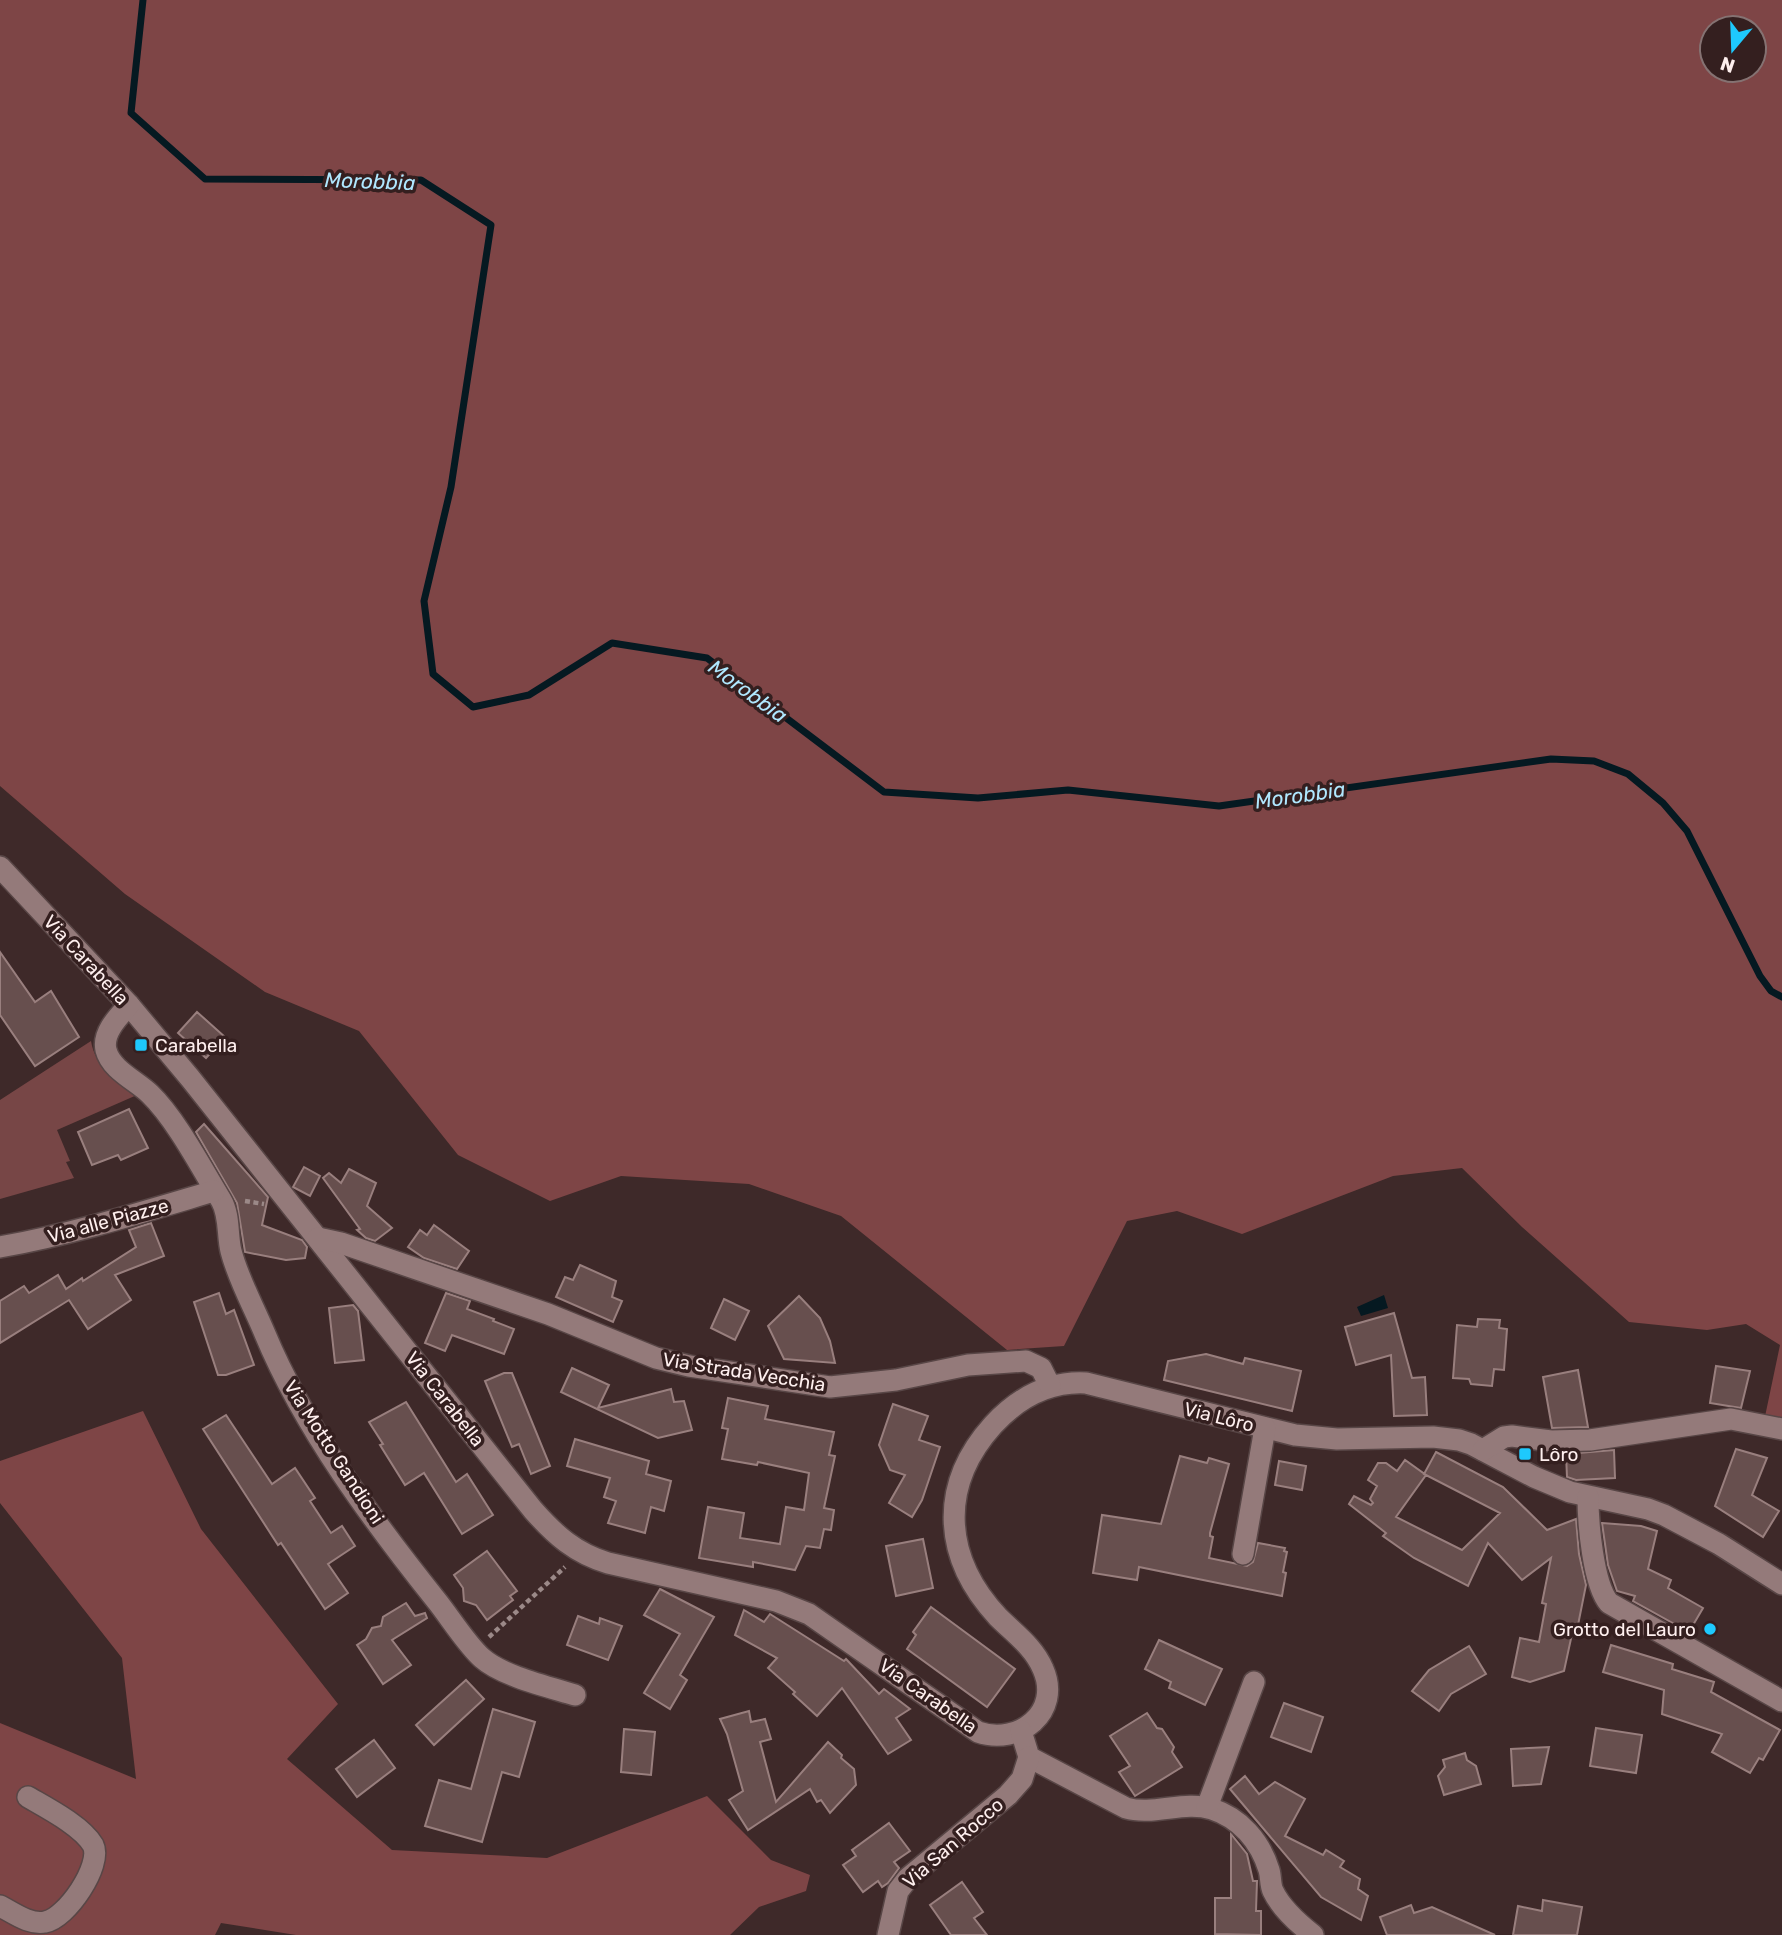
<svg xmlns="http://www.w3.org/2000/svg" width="1782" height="1935" font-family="Rubik,sans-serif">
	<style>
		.green { fill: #774646 }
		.forest { fill: #7e4546; fill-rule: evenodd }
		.water { fill: #051921 }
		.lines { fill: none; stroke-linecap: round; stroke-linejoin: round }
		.stream { stroke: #051921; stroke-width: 7 }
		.building { fill: #674f4e; stroke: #997f7e; stroke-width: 2 }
		.minor-casing { stroke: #584646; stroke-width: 24 }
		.path { stroke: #9b8988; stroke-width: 4.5; stroke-dasharray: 5 3.5; stroke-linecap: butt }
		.minor { stroke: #947a7a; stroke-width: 21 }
		.poi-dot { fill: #1ec9fd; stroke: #341f1f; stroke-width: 2.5 }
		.labels { text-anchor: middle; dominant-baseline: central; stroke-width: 7; stroke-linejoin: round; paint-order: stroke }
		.street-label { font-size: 19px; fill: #feefee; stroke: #341f1f }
		.poi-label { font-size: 19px; fill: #feefee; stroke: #341f1f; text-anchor: start }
		.water-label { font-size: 21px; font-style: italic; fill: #b0e8ff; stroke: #341f1f }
	</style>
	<rect width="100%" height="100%" fill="#3e2929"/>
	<!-- green -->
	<path class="green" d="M91,1041C95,1067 117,1080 137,1095L57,1130L70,1161L66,1162L74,1178L0,1199V1100Z"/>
	<!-- forest -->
	<g class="forest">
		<path d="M0,0H1782V1440L1763,1426L1780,1345L1746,1324L1707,1330L1629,1322L1522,1227L1462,1168L1393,1176L1242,1234L1177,1211L1127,1221L1064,1346L1007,1350L841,1216L749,1184L621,1176L550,1201L458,1155L359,1031L265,992L125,894L0,786ZM1712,28H1754V70H1712Z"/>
		<path d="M143,1411L201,1529L338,1704L287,1759L392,1850L547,1858L707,1796L771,1860L810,1875L806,1891L759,1907L730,1935H296L221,1923L215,1935H0V1723L136,1779L122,1658L0,1503V1461Z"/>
	</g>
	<!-- water -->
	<path class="water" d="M1384,1295L1388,1308L1361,1316L1357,1307Z"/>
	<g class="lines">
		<!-- stream -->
		<path class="stream" d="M143,0L131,113L205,179L421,180L491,225L451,487L424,601L433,674L473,707L529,695L612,643L707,658L884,792L978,798L1068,790L1219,806L1551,759L1594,761L1628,774L1663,803L1687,831L1760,976L1771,991L1782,997"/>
	</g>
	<!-- building -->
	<g class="building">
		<path d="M0,952L35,1002L51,991L79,1037L35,1066L0,1015Z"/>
		<path d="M197,1012L225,1037L206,1058L178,1033Z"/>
		<path d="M129,1109L148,1148L121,1160L118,1155L92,1165L78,1132Z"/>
		<path d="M204,1124L268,1197L262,1225L302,1240L307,1247L305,1258L286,1260L245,1252L237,1203L196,1132Z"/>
		<path d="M304,1167L320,1176L310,1196L293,1187Z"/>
		<path d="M349,1169L376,1183L367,1206L392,1228L375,1241L366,1238L357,1230L360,1229L323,1178L329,1173L341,1183Z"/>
		<path d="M151,1223L164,1256L115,1275L131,1300L88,1329L69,1300L0,1343V1301L24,1286L29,1293L58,1275L66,1289L82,1278L83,1281L136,1247L129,1230Z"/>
		<path d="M434,1225L469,1251L457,1269L424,1258L408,1247L420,1230L427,1235Z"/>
		<path d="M580,1265L616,1281L612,1297L622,1301L613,1322L556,1297L565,1277L573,1280Z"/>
		<path d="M219,1293L226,1314L234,1310L254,1365L226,1375H218L194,1302Z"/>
		<path d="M446,1293L470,1301L467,1309L494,1319L493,1321L514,1329L504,1354L452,1335L445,1351L425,1343Z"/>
		<path d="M799,1296L820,1318L830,1341L835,1363L784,1359L768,1326Z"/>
		<path d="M724,1299L749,1311L735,1340L711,1328Z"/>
		<path d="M353,1305L358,1311L364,1360L335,1363L329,1308Z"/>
		<path d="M1394,1313L1412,1378L1425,1377L1427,1415L1394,1416L1391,1355L1356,1365L1345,1327Z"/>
		<path d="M1478,1319L1500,1320L1499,1328L1507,1329L1504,1370L1494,1369L1492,1386L1471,1384L1469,1379L1453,1378L1457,1325L1477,1327Z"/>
		<path d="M1206,1354L1243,1364L1245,1358L1301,1371L1292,1411L1164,1380L1168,1361Z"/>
		<path d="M1716,1366L1750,1371L1741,1408L1710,1403Z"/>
		<path d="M572,1368L609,1385L598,1408L671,1389L674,1402L684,1401L692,1430L658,1438L561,1392Z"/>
		<path d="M1578,1370L1588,1427L1552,1428L1543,1377Z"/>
		<path d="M504,1373H512L550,1466L531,1474L519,1444L512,1447L485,1381Z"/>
		<path d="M728,1398L768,1406L765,1419L834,1432L829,1455L835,1456L824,1508L834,1510L831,1530L824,1529L820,1548L806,1546L795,1570L753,1562V1567L699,1558L708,1507L744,1513L740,1538L780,1544L786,1507L804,1510L809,1473L758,1462L757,1465L722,1459L728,1429L722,1428Z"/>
		<path d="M406,1402L456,1482L467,1474L493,1515L462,1534L424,1473L405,1485L380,1445L383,1444L369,1422Z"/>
		<path d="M893,1404L928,1416L919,1440L940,1447L922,1500L912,1517L889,1503L905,1475L890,1470L879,1445Z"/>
		<path d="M226,1415L272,1484L295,1468L315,1498L310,1501L331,1533L342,1526L355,1546L328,1564L348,1593L325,1609L281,1543L278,1545L203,1429Z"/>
		<path d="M575,1439L649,1461L646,1474L671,1481L664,1511L651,1507L645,1533L608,1523L616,1501L604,1497L610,1478L567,1466Z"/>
		<path d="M1736,1449L1767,1458L1752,1495L1779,1511L1763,1537L1715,1506Z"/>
		<path d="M1614,1450L1615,1478L1576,1480L1567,1477L1566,1454Z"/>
		<path d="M1436,1452L1503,1487L1547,1530L1576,1519L1579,1554L1586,1585L1576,1635L1572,1634L1564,1671L1530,1682L1512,1677L1520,1638L1539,1642L1546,1604L1542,1603L1551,1558L1522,1580L1488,1543L1468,1586L1414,1558L1383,1536L1386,1533L1349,1504L1354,1496L1371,1505L1373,1503L1370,1499L1377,1486L1368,1480L1378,1463H1386L1397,1471L1405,1460L1426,1475L1396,1517L1462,1550L1500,1513L1424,1474Z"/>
		<path d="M1180,1456L1207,1463L1209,1458L1229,1464L1210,1533V1536L1213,1537L1209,1558L1247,1566L1253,1562L1258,1543L1285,1548L1284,1551L1287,1552L1283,1572L1286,1573L1282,1596L1139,1567L1137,1580L1093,1573L1102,1515L1161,1524Z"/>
		<path d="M1279,1461L1306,1466L1302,1490L1275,1485Z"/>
		<path d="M1602,1523L1641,1526L1657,1531L1648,1569L1671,1580L1668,1588L1703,1608L1689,1632L1633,1601L1635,1596L1617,1591L1608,1565Z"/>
		<path d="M923,1539L933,1588L896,1596L886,1546Z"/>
		<path d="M487,1551L517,1591L510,1596L513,1600L487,1620L476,1605L464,1601L463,1588L454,1575Z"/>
		<path d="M660,1589L714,1617L680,1675L687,1680L670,1709L644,1693L680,1634L644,1615Z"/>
		<path d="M406,1603L415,1616L425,1613L427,1618L392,1640L411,1665L383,1684L357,1645L366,1639L372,1628L381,1626L383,1617Z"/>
		<path d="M931,1607L1015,1669L987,1707L907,1649L916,1635L913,1632Z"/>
		<path d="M744,1610L764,1622L770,1614L844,1661L846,1659L879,1694L884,1689L910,1709L896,1718L911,1740L888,1754L842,1688L817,1716L793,1694L795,1692L768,1668L777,1658L735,1635Z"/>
		<path d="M578,1616L599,1624L600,1618L622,1626L608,1660L567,1645Z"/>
		<path d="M1159,1640L1222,1669L1205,1705L1169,1688L1171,1682L1145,1669Z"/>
		<path d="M1611,1645L1673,1664L1672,1669L1714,1682L1711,1692L1780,1730L1763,1760L1759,1758L1750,1773L1712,1752L1722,1734L1662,1714L1664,1690L1603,1672Z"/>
		<path d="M1469,1646L1486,1674L1451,1694L1439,1711L1412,1691L1429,1670Z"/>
		<path d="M466,1680L484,1699L434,1745L416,1725Z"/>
		<path d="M1284,1703L1323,1717L1311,1752L1271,1737Z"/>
		<path d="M493,1709L535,1722L519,1777L502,1772L482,1842L425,1826L439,1780L471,1789Z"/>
		<path d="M749,1711L751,1722L765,1719L771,1739L760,1742L776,1802L828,1742L842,1755L841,1758L854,1769L856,1785L830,1813L821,1800L817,1802L810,1789L748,1830L729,1800L743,1791L727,1734L720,1719Z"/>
		<path d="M1147,1713L1157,1728L1162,1729L1174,1747L1172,1752L1182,1767L1135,1796L1119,1772L1130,1766L1110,1736Z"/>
		<path d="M1596,1728L1642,1735L1636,1773L1590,1766Z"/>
		<path d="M624,1729L655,1732L651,1775L621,1772Z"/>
		<path d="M374,1740L395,1768L357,1797L336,1769Z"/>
		<path d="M1549,1747L1541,1784L1513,1786L1511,1749Z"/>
		<path d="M1465,1753L1467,1760L1476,1766L1481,1784L1444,1795L1438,1776L1445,1767L1443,1760Z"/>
		<path d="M1245,1776L1259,1794L1275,1782L1305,1799L1285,1836L1323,1855L1326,1850L1344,1861L1340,1867L1360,1879L1358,1889L1368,1896L1361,1920L1321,1897L1230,1789Z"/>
		<path d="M889,1823L910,1851L894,1862L899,1868L888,1883L882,1887L878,1881L863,1892L843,1865L856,1856L852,1850Z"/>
		<path d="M1231,1834L1247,1854L1253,1881H1257L1256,1911H1261V1935L1215,1934V1898H1231Z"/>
		<path d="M962,1882L983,1912L974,1918L987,1935H951L930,1905Z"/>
		<path d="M1543,1900L1582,1907L1577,1935H1513L1518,1906L1542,1911Z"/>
		<path d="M1411,1905L1414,1913L1432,1907L1495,1935H1387L1380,1917Z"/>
	</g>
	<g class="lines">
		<defs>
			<g id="minor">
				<path d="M0,867L129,1005L190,1078L533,1510C555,1535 575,1553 608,1563L776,1601L809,1614L978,1732C1019,1746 1062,1712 1043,1669C1034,1647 1014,1633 998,1617C943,1558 938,1486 993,1425C1018,1398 1049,1381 1086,1383L1295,1435L1337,1439L1433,1437L1459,1440L1471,1444L1534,1477L1570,1492L1648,1509L1664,1515L1719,1544L1782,1584"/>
				<path d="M129,1005C118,1017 102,1033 106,1050C111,1070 137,1081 150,1094C176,1119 202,1169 221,1200C230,1215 227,1235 231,1251C238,1279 254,1307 265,1334C304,1428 373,1521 436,1600C449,1616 467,1645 482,1658C502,1676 549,1687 575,1695"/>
				<path d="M318,1238L341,1243L548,1314L656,1358L689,1366L830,1387L896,1380L968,1365L1026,1361L1041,1368L1050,1386"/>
				<path d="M0,1247C73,1234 143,1212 214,1191"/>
				<path d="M1483,1450L1504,1437L1512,1436L1551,1441L1590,1440L1731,1419L1782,1429"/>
				<path d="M1588,1497C1588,1523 1593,1584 1609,1603L1782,1701"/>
				<path d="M1243,1554L1265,1428"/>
				<path d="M1021,1731L1029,1757L1126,1808C1154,1816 1184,1800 1212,1809C1240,1818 1260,1841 1269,1870C1271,1876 1270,1885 1273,1891C1281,1908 1299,1924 1313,1935"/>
				<path d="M1207,1807L1254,1682"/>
				<path d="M0,1906C14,1913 29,1925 45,1922C66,1919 103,1865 93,1845C82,1826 47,1808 28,1797"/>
				<path d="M888,1935L898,1891L908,1878L1008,1795L1022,1779L1029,1757"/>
			</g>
		</defs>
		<!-- minor casing -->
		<use href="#minor" class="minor-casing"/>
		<!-- path -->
		<g class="path">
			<path d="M245,1201L264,1204"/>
			<path d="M489,1637L565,1567"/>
		</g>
		<!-- minor -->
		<use href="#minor" class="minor"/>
	</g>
	<!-- markers -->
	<g class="poi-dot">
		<rect x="134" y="1038" width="14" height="14" rx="3.5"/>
		<rect x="1518" y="1447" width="14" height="14" rx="3.5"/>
		<circle cx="1710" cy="1629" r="7"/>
	</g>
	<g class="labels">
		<!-- street labels -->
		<g class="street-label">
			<text transform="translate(86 960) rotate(47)">Via Carabella</text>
			<text transform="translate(108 1221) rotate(-15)">Via alle Piazze</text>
			<text transform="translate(744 1372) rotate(9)">Via Strada Vecchia</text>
			<text transform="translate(445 1399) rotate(52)">Via Carabella</text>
			<text transform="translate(1219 1417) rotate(14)">Via Lôro</text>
			<text transform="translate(334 1452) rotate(57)">Via Motto Gandioni</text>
			<text transform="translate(928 1696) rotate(35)">Via Carabella</text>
			<text transform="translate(953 1843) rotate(-41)">Via San Rocco</text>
		</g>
		<!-- poi labels -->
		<g class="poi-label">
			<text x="155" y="1045">Carabella</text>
			<text x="1539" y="1454">Lôro</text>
			<text x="1696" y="1629" text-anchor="end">Grotto del Lauro</text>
		</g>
		<!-- water labels -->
		<g class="water-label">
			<text transform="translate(370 181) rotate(2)">Morobbia</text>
			<text transform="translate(748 691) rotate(36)">Morobbia</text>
			<text transform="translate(1300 795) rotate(-8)">Morobbia</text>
		</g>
	</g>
	<!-- north arrow -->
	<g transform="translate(1733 49) rotate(199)"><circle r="33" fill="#341f1f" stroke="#857272" stroke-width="2"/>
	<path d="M0-5L12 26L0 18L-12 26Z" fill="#1ec9fd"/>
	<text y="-10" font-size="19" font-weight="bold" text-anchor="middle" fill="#feefee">N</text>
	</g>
</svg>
